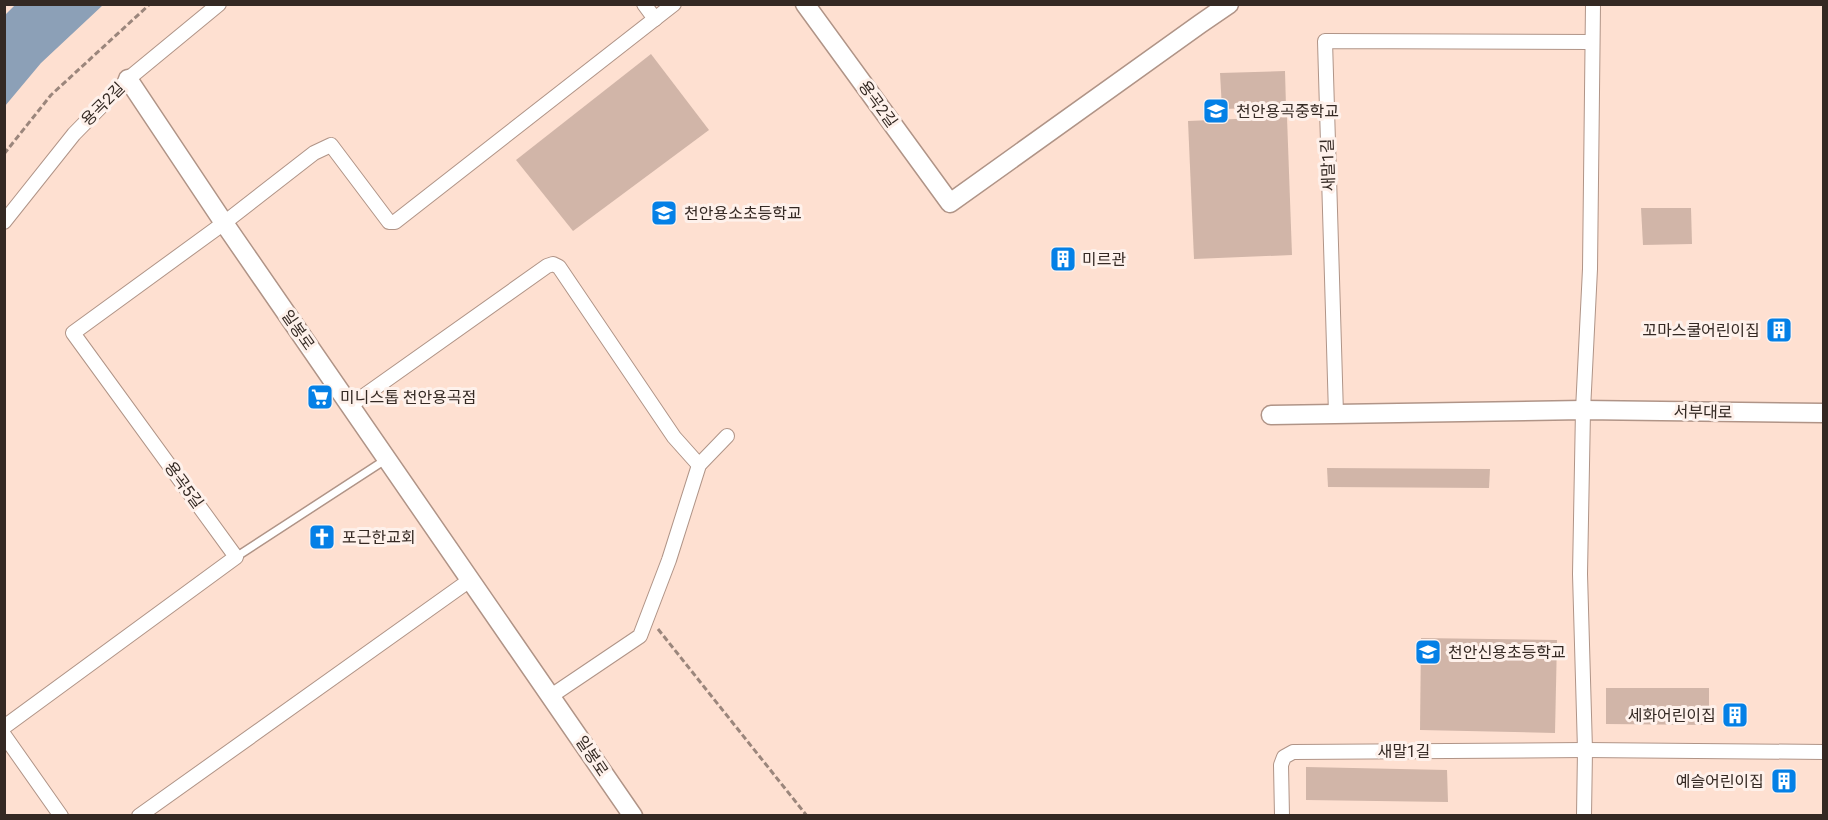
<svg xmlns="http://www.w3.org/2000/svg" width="1828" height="820" font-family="Roboto,'Noto Sans KR',sans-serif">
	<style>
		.green { fill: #d1b5a8 }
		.water { fill: #8ca0b7 }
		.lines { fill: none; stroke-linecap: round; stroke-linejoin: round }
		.service-casing { stroke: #b09487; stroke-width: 10 }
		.minor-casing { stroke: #b09487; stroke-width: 16 }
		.tertiary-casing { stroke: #b09487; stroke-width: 21 }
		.path { stroke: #9b867c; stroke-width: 3; stroke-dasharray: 6 3; stroke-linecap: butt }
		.service { stroke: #fff; stroke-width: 7 }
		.minor { stroke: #fff; stroke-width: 14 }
		.tertiary { stroke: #fff; stroke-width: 18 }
		.labels { text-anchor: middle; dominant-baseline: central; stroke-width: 6; stroke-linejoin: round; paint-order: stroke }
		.street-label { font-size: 16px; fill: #342923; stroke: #fef1eb }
		.poi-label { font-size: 16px; fill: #342923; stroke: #fef1eb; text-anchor: start }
	</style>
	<rect width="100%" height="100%" fill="#fee0d1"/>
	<!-- green -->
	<g class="green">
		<path d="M651,54L709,130L573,231L516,160Z"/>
		<path d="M1285,71L1286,107L1222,109L1220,73Z"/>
		<path d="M1287,117L1292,255L1194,259L1188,121Z"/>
		<path d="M1641,208H1691L1692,244L1643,245Z"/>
		<path d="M1327,468L1490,469L1489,488L1328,487Z"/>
		<path d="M1421,638L1557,640L1555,733L1420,730Z"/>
		<path d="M1606,688H1709V725L1606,724Z"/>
		<path d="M1306,767L1447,770L1448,802L1306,800Z"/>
	</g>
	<!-- water -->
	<path class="water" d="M15,5H103L41,63L5,106V15Z"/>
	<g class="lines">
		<defs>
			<path id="service" d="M236,557L385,460"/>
			<g id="minor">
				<path d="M644,4L655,19"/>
				<path d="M4,222L74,134L128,79L219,4"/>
				<path d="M351,405L547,266L553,264L559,267L674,437L699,465"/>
				<path d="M1336,414L1325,41L1592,42"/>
				<path d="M551,696L640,636L669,560L699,465L727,436"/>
				<path d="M4,727L236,557L73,333L224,223L314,153L331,145L389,222H395L674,4"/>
				<path d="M4,735L61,816"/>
				<path d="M139,816L470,580"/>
				<path d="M1282,816L1281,765L1284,757L1293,752L1585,750L1824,752"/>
				<path d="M1584,816L1585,750L1580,574L1583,410L1590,269L1593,4"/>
			</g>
			<g id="tertiary">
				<path d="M805,4L950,203L1200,24L1229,4"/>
				<path d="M128,79L224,223L633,816"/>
				<path d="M1271,415L1583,410L1824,413"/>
			</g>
		</defs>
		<!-- service casing -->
		<use href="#service" class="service-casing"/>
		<!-- minor casing -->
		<use href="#minor" class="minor-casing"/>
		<!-- tertiary casing -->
		<use href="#tertiary" class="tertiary-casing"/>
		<!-- path -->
		<g class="path">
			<path d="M4,154L51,95L150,4"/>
			<path d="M658,629L807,816"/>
		</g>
		<!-- service -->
		<use href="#service" class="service"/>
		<!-- minor -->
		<use href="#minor" class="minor"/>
		<!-- tertiary -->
		<use href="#tertiary" class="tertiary"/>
	</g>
	<!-- icons -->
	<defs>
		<symbol id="school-square" viewBox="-11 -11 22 22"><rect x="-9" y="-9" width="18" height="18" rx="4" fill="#0480e6" stroke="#fef1eb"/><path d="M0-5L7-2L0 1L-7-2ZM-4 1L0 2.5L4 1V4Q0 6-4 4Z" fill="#fff"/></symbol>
		<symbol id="building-square" viewBox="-11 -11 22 22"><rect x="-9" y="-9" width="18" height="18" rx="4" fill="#0480e6" stroke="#fef1eb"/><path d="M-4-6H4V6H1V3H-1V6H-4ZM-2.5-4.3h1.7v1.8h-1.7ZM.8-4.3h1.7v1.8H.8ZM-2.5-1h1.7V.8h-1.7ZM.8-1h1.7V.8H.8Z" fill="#fff"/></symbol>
		<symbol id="supermarket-square" viewBox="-11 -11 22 22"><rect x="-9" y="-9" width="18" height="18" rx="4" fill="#0480e6" stroke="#fef1eb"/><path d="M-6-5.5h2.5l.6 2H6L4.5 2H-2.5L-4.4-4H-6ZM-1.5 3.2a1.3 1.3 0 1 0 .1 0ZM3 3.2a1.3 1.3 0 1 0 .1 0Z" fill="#fff"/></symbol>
		<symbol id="church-square" viewBox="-11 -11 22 22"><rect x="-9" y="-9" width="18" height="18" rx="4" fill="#0480e6" stroke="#fef1eb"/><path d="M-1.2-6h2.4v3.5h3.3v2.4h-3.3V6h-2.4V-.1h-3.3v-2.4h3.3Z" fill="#fff"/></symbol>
	</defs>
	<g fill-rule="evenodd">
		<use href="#school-square" x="1201" y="96" width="30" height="30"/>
		<use href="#school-square" x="649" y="198" width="30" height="30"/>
		<use href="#building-square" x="1048" y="244" width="30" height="30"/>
		<use href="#building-square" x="1764" y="315" width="30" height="30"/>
		<use href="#supermarket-square" x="305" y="382" width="30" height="30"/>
		<use href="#church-square" x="307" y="522" width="30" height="30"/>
		<use href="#school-square" x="1413" y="637" width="30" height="30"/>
		<use href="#building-square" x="1720" y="700" width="30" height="30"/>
		<use href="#building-square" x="1769" y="766" width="30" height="30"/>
	</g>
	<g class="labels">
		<!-- street labels -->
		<g class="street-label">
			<text transform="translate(103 104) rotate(-45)">용곡2길</text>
			<text transform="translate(878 104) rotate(54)">용곡2길</text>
			<text transform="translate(1328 165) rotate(-92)">새말1길</text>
			<text transform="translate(298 330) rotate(55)">일봉로</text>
			<text transform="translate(1703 412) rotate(1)">서부대로</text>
			<text transform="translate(184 485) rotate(54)">용곡5길</text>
			<text x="1404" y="751">새말1길</text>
			<text transform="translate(592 756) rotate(56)">일봉로</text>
		</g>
		<!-- poi labels -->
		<g class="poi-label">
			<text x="1236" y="111">천안용곡중학교</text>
			<text x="684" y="213">천안용소초등학교</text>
			<text x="1082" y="259">미르관</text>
			<text x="1760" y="330" text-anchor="end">꼬마스쿨어린이집</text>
			<text x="340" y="397">미니스톱 천안용곡점</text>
			<text x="342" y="537">포근한교회</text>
			<text x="1448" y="652">천안신용초등학교</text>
			<text x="1716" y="715" text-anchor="end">세화어린이집</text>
			<text x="1764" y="781" text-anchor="end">예슬어린이집</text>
		</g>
	</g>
	<!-- border -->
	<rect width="1828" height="820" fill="none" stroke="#342923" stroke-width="12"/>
</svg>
